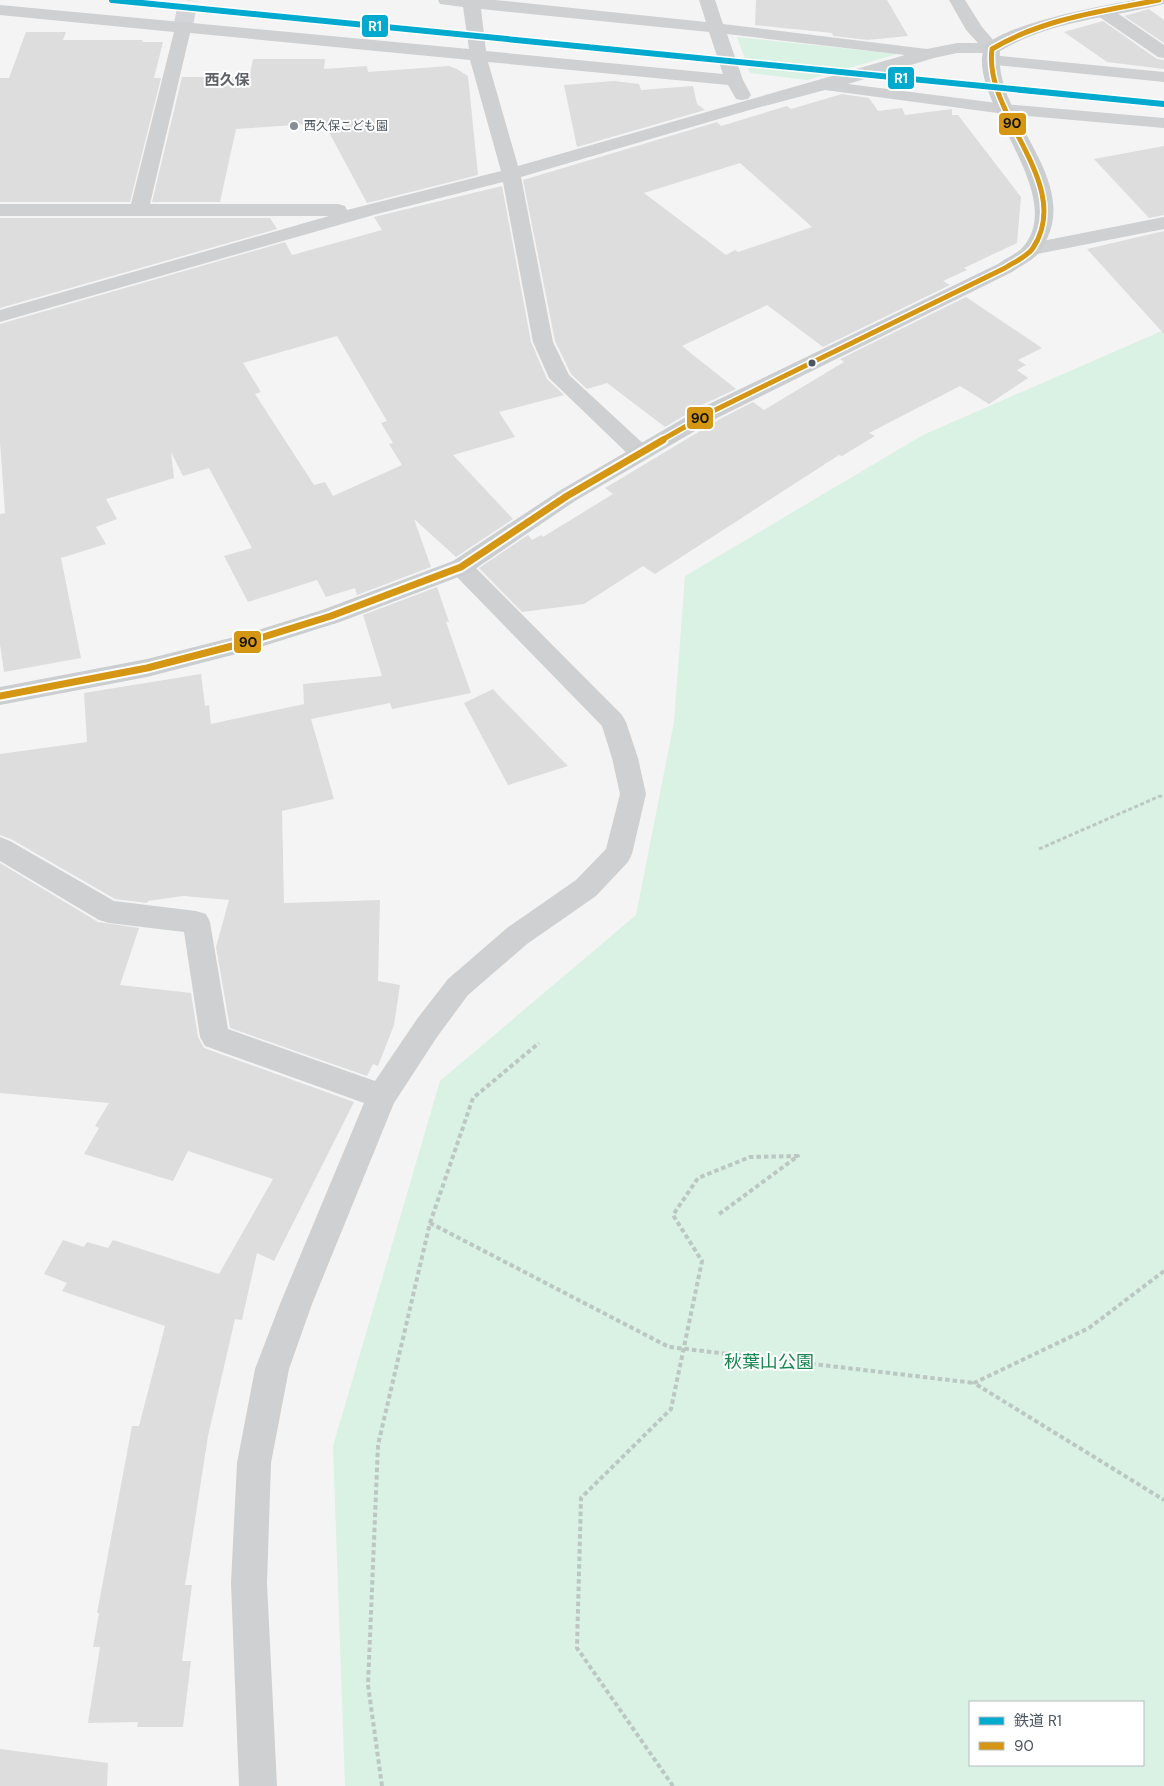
<svg xmlns="http://www.w3.org/2000/svg" width="1164" height="1786" font-family="'DM Sans','Noto Sans JP',sans-serif">
	<style>
		.green { fill: #d9f2e3; fill-rule: evenodd }
		.building { fill: #ddddde; fill-rule: evenodd }
		.lines { fill: none; stroke-linecap: round; stroke-linejoin: round }
		.minor-tunnel { stroke: #d2d4d7; stroke-width: 19; stroke-dasharray: 19 9; stroke-linecap: butt }
		.path-far1 { stroke: #bcc7c4; stroke-width: 3; stroke-dasharray: 4 2.5; stroke-linecap: butt }
		.path { stroke: #bcc7c4; stroke-width: 4; stroke-dasharray: 4.5 3; stroke-linecap: butt }
		.minor { fill: #ced0d2; fill-rule: evenodd }
		.major { fill: #caced1; fill-rule: evenodd }
		.bus-1-far1-casing { stroke: #fff; stroke-width: 8 }
		.bus-1-casing { stroke: #fff; stroke-width: 11 }
		.bus-1-far1 { stroke: #d49613; stroke-width: 5 }
		.bus-1 { stroke: #d49613; stroke-width: 7 }
		.rail-1-casing { stroke: #fff; stroke-width: 9 }
		.rail-1 { stroke: #00a9ce; stroke-width: 6 }
		.poi-dot { fill: #868d94; stroke: #fff; stroke-width: 2 }
		.bus-dot { fill: #4a5661; stroke: #fff; stroke-width: 2 }
		.labels { text-anchor: middle; dominant-baseline: central; stroke-width: 4; stroke-linejoin: round; paint-order: stroke }
		.far-poi-label { font-size: 12px; fill: #4a5661; stroke: #fff; text-anchor: start }
		.far-quarter-label { font-size: 15px; font-weight: bold; fill: #5f6368; stroke: #fff }
		.near-park-label { font-size: 18px; fill: #17864f; stroke: #fff }
		.line-badge { stroke: #fff; stroke-width: 2 }
		.badge-label { font-size: 14px; text-anchor: middle; font-weight: bold; fill: #fff }
		.pale-badge-label { font-size: 14px; text-anchor: middle; font-weight: bold; fill: #111 }
	</style>
	<rect width="100%" height="100%" fill="#f4f4f4"/>
	<!-- green -->
	<g class="green">
		<path d="M737,37L897,54L808,80L750,73Z"/>
		<path d="M1164,330V1786H345L333,1446L440,1081L636,915L674,722L685,576L923,435ZM970,1702H1143V1765H970Z"/>
	</g>
	<!-- building -->
	<g class="building">
		<path d="M756,0H887L908,36L867,40L833,36L832,33L755,25Z"/>
		<path d="M1149,9L1164,20V43L1124,16Z"/>
		<path d="M1103,21L1157,59L1164,60V69L1107,62L1064,32Z"/>
		<path d="M26,32H66L63,40H143L142,42H163L154,78H161L130,202H0V78H9Z"/>
		<path d="M253,59H325L324,69L367,66L368,72L449,66L457,69L468,76L478,175L367,203L324,123L236,129L220,202H152L182,77H247V74H250Z"/>
		<path d="M614,81L639,84L641,90L693,86L697,104L705,110L577,147L564,85Z"/>
		<path d="M842,94L869,98L878,111L902,108L905,115L952,109V115H958L1021,197L1017,243L964,268L967,270L943,281L950,285L823,347L767,305L682,346L736,389L702,405L665,427L607,383L587,389L571,374L555,341L523,180L717,122L721,126L787,106L791,109ZM740,163L812,227L738,252L735,250L726,255L644,193Z"/>
		<path d="M1164,146V215L1149,218L1094,159Z"/>
		<path d="M502,186L531,342L547,379L564,395L499,412L515,437L453,455L513,519L456,557L414,519L431,567L357,595L355,588L326,597L317,580L248,602L224,556L252,548L209,468L183,476L171,452L174,478L106,499L117,519L96,527L106,544L61,558L81,658L4,672L0,644V514L5,513L0,442V324L285,242L292,255L382,230L374,217ZM337,336L387,421L381,423L393,443L389,444L402,465L333,496L325,482L314,485L255,394L261,392L243,363Z"/>
		<path d="M0,218H270L277,229L0,308Z"/>
		<path d="M1164,231V334L1087,249Z"/>
		<path d="M966,297L1042,348L1018,360L1026,365L1017,370L1028,378L989,404L960,386L869,433L875,436L842,456L839,455L655,574L643,566L584,604L522,612L479,568L528,535L532,540L541,535L543,537L613,494L605,488L720,419L753,402L764,410L844,362L840,359Z"/>
		<path d="M437,587L449,622H446L471,693L392,709L390,703L311,719L334,799L282,811L284,903L380,900L378,981L400,985L394,1025L378,1066L373,1064L367,1076L230,1028L216,947L229,900L183,896L148,901L147,903L115,899L11,839L0,835V754L87,742L84,693L201,674L205,706L209,705L211,724L304,704L303,684L382,676L363,615Z"/>
		<path d="M493,689L502,699L568,766L508,785L464,703Z"/>
		<path d="M0,863L98,922L139,928L120,985L191,993L198,1037L204,1048L354,1102L274,1261L257,1253L242,1320L235,1319L208,1436L185,1585H192L182,1661H191L183,1727H137L138,1722L88,1723L100,1647H93L99,1613H97L132,1426H139L165,1326L62,1291L67,1283L44,1274L63,1240L84,1247L87,1242L108,1248L113,1240L219,1274L273,1179L188,1151L173,1181L84,1154L99,1128L95,1126L109,1103L0,1093Z"/>
		<path d="M0,1749L108,1763L107,1786H0Z"/>
	</g>
	<g class="lines">
		<!-- minor-tunnel -->
		<path class="minor-tunnel" d="M183,28L188,0"/>
		<!-- path-far1 -->
		<path class="path-far1" d="M1039,849L1160,796L1164,797"/>
		<!-- path -->
		<g class="path">
			<path d="M430,1223L473,1098L539,1043"/>
			<path d="M1164,1271L1089,1328L974,1383L1164,1500"/>
			<path d="M382,1786L368,1685L378,1445L430,1223L669,1347L974,1383"/>
			<path d="M673,1786L577,1648L581,1498L671,1409L702,1261L673,1215L698,1178L750,1157L798,1156L718,1215"/>
		</g>
		<!-- minor -->
		<g class="minor">
			<path d="M438,0H495L706,22L699,0H715L723,24L927,49L957,43H978L966,30L949,0H965L982,27L1001,49L998,53H957L934,58L848,84L1005,104L1164,118V128L1005,114L825,90L753,109L521,177L553,342L569,375L648,448L651,453L648,458L640,460L632,458L549,378L533,342L503,182L377,214L0,322V310L329,216H0V204H131L174,32L0,15V5L469,49L463,7L440,4ZM481,9L709,32L723,74L486,51ZM190,33L470,60L501,171L347,210L345,206L338,204H150ZM727,34L905,55L518,166L488,62L728,85L736,99L742,100L748,99L751,95L743,80Z"/>
			<path d="M1104,7L1110,8L1164,45V58L1158,57L1098,16L1096,12L1098,8Z"/>
			<path d="M991,55L1164,72V82L985,64L982,60L985,56Z"/>
			<path d="M1164,217V229L1032,255L1025,253L1022,249L1025,245L1032,243Z"/>
			<path d="M461,559L469,561L622,715L626,722L638,758L646,794L632,854L628,862L596,896L527,944L468,995L437,1037L394,1103L312,1304L289,1369L271,1463L267,1583L277,1786H239L231,1583L237,1463L255,1369L280,1304L364,1103L205,1046L200,1037L184,932L109,923L99,920L0,861V837L10,841L114,901L196,911L206,914L210,922L228,1029L375,1081L417,1019L448,979L507,928L576,880L606,849L620,794L612,758L602,726L453,573L449,567L453,561Z"/>
		</g>
		<!-- major -->
		<path class="major" d="M1134,0H1164V4C1109,18 1050,21 1000,51C993,115 1077,175 1047,239C1044,245 1042,250 1037,255C1030,262 1020,266 1012,272L719,417L575,501L469,573L340,622L244,652L147,677L0,705V687L147,659L242,635L322,610L453,561L559,491L703,407L998,264C1006,258 1017,254 1023,247C1066,197 978,111 982,57C983,53 983,49 985,46C1007,23 1101,6 1134,0Z"/>
		<defs>
			<path id="bus-1-far1" d="M660,441L711,412L1005,268C1014,262 1027,257 1033,248C1075,184 983,115 992,49C1042,19 1102,11 1159,0"/>
			<path id="bus-1" d="M0,696L147,668L244,643L331,616L461,567L567,496L663,440"/>
		</defs>
		<!-- bus-1-far1 casing -->
		<use href="#bus-1-far1" class="bus-1-far1-casing"/>
		<!-- bus-1 casing -->
		<use href="#bus-1" class="bus-1-casing"/>
		<!-- bus-1-far1 -->
		<use href="#bus-1-far1" class="bus-1-far1"/>
		<!-- bus-1 -->
		<use href="#bus-1" class="bus-1"/>
		<defs>
			<path id="rail-1" d="M112,0L1164,104"/>
		</defs>
		<!-- rail-1 casing -->
		<use href="#rail-1" class="rail-1-casing"/>
		<!-- rail-1 -->
		<use href="#rail-1" class="rail-1"/>
	</g>
	<!-- markers -->
	<circle class="poi-dot" cx="294" cy="126" r="5"/>
	<circle class="bus-dot" cx="812" cy="363" r="4.5"/>
	<g class="labels">
		<!-- far-poi labels -->
		<g class="far-poi-label">
			<text x="304" y="126">西久保こども園</text>
		</g>
		<!-- far-quarter labels -->
		<g class="far-quarter-label">
			<text x="227" y="80">西久保</text>
		</g>
		<!-- near-park labels -->
		<g class="near-park-label">
			<text x="769" y="1362">秋葉山公園</text>
		</g>
	</g>
	<g class="line-badge">
		<rect x="361" y="14" width="28" height="24" rx="5" fill="#00a9ce"/>
		<rect x="887" y="66" width="28" height="24" rx="5" fill="#00a9ce"/>
		<rect x="998" y="112" width="29" height="24" rx="5" fill="#d49613"/>
		<rect x="686" y="406" width="28" height="24" rx="5" fill="#d49613"/>
		<rect x="233" y="630" width="29" height="24" rx="5" fill="#d49613"/>
	</g>
	<g class="badge-label">
		<text x="375" y="31">R1</text>
		<text x="901" y="83">R1</text>
	</g>
	<g class="pale-badge-label">
		<text x="1012" y="128">90</text>
		<text x="700" y="423">90</text>
		<text x="248" y="647">90</text>
	</g>
	<!-- legend -->
	<rect x="969" y="1701" width="175" height="65" fill="#ffffff" stroke="#b7bbc0"/>
	<rect x="979" y="1717" width="25" height="8" fill="#00a9ce" stroke="#b7bbc0"/>
	<text x="1014" y="1726" font-size="15" fill="#4a5661">鉄道 R1</text>
	<rect x="979" y="1742" width="25" height="8" fill="#d49613" stroke="#b7bbc0"/>
	<text x="1014" y="1751" font-size="15" fill="#4a5661">90</text>
</svg>
